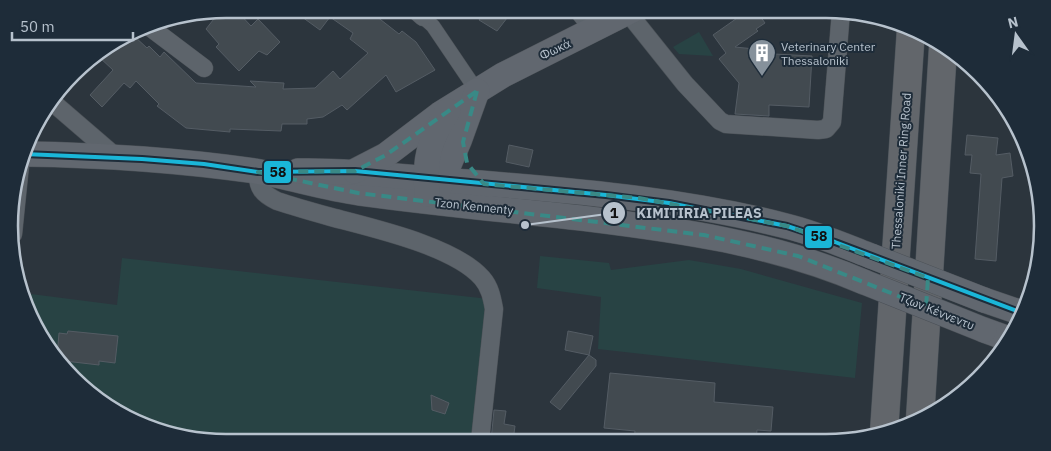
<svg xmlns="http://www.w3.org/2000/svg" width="1051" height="451" font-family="'IBM Plex Sans',sans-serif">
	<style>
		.green { fill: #284344 }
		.building { fill: #424a50; stroke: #545c64 }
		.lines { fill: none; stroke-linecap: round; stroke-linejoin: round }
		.pedestrian-casing { stroke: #4b5157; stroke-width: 15 }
		.minor-casing { stroke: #4b5157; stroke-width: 19 }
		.secondary-casing { stroke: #4b5157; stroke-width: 26 }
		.trunk-casing { stroke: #495158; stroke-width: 29 }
		.pedestrian { stroke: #5d646b; stroke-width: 14 }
		.minor { stroke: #5d646b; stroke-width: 18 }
		.secondary { stroke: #61676f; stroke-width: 25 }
		.trunk { stroke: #62666b; stroke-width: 28 }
		.secondary-bridge-casing { stroke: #4b5157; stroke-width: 26; stroke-linecap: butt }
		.secondary-bridge { stroke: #61676f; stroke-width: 25 }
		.bus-1-casing { stroke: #1e2c39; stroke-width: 8 }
		.bus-1 { stroke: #1ab6d8; stroke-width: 4 }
		.marked { fill: none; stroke: #398986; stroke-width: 4; stroke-dasharray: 10 6; stroke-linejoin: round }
		.labels { text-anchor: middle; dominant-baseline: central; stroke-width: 4; stroke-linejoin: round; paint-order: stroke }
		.poi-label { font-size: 12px; fill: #b7c2cd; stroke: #1e2c39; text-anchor: start }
		.street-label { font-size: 12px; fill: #b7c2cd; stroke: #1e2c39 }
		.rim { fill: none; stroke: #b7c2cd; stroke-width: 2.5 }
		.leader { fill: none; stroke: #b7c2cd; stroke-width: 2 }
		.callout-dot { fill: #b7c2cd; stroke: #1e2c39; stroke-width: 2 }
		.mark-label { font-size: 15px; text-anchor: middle; font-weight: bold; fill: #111 }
		.callout-label { font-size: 14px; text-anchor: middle; font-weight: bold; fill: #b7c2cd; stroke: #1e2c39; stroke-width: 4; stroke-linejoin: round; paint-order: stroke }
		.line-badge { stroke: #1e2c39; stroke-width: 2 }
		.pale-badge-label { font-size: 14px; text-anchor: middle; font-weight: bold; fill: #111 }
	</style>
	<rect width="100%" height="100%" fill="#2c353d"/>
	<!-- green -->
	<g class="green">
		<path d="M699,32L713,56L679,54L673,47Z"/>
		<path d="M540,256L609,263L611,270L689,260L741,269L862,303L855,378L598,349L601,297L537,288Z"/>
		<path d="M122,258L489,299L473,442H226L156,431L105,401V399L100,398L83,389L38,334L29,312L31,294L117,305Z"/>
	</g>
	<!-- building -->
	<g class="building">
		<path d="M235,9L251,26L258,19L280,42L267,55L259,51L239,71L216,47L219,44L206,29L221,10Z"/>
		<path d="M291,9H367L399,34L402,31L416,42L435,70L396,92L386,75L347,110L342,105L323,117L307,119V124H282L281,131L230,129V132L186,128L157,106L159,104L136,81L130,88L124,83L102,107L90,95L113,70L99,57L108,48L131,35L133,37L134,36L147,48L149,46L160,57L164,52L196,83L256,87L250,81L284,83L283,89L315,88L333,71L340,79L368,53L350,39L353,33L330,17L320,30Z"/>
		<path d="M487,9H514L497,31L479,20Z"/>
		<path d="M750,9H755L765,23L756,29L758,31L735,47L774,51V54L812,56L809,107L769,105V116L735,114L739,83L719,59L726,53L713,35Z"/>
		<path d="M967,135L998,138L996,155L1010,153L1013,176L1002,178L996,261L975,259L981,174L970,173L972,155H965Z"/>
		<path d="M509,145L533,150L529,167L506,162Z"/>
		<path d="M68,331L118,336L115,363L99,361V365L65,361L66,358L57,357L59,333L67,334Z"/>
		<path d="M568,331L593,336L589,355L565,350Z"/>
		<path d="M589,355L596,360V366L560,410L550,402Z"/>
		<path d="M610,373L715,383L714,402L773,407L771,431L757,430L756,441L710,438L708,441L676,437V441H634L635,431L604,428Z"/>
		<path d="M431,395L449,403L445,414L432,410Z"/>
		<path d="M494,410L506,411L504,424L515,426L513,441H491Z"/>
	</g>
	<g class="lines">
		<defs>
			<path id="pedestrian" d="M423,17L433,26L477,91"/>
			<g id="minor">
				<path d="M414,9L423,17"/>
				<path d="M577,9L594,30"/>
				<path d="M625,9L685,84L720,121L726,124L818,130L826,129L832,122L841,11"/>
				<path d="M147,25L204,68"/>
				<path d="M51,101L116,157"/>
				<path d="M258,172C257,188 263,194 277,201C295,207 313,212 331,217C372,228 454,246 482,278C490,287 492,298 494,309L480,441"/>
				<path d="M13,234L20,165"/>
			</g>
			<g id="secondary">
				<path d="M24,154C101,155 178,160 255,171C290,177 324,188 360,193C433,203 507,210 581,218C679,230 773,243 864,282"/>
				<path d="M298,171C356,170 410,178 468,182C574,191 682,199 786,226C815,233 843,245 871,256"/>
				<path d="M355,171L386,155L440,114L503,75L634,9"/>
				<path d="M437,193L459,141L477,91"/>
				<path d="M427,194C424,159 429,141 448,111"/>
				<path d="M984,300L1022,313"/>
				<path d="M984,330L1009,339"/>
			</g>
			<g id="trunk">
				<path d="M920,419L943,48"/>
				<path d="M884,432L911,29"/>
			</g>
		</defs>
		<!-- pedestrian casing -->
		<use href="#pedestrian" class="pedestrian-casing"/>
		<!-- minor casing -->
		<use href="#minor" class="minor-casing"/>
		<!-- secondary casing -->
		<use href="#secondary" class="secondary-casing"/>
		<!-- trunk casing -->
		<use href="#trunk" class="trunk-casing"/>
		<!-- pedestrian -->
		<use href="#pedestrian" class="pedestrian"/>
		<!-- minor -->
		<use href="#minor" class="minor"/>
		<!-- secondary -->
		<use href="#secondary" class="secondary"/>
		<!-- trunk -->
		<use href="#trunk" class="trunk"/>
		<defs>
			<g id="secondary-bridge">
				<path d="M871,256L984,300"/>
				<path d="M864,282L984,330"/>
			</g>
		</defs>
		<!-- secondary-bridge casing -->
		<use href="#secondary-bridge" class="secondary-bridge-casing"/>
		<!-- secondary-bridge -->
		<use href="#secondary-bridge" class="secondary-bridge"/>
		<defs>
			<path id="bus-1" d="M24,154L142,159L204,164L258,172L355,171L606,195L669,203L787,226L835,242L1022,313"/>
		</defs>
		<!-- bus-1 casing -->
		<use href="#bus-1" class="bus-1-casing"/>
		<!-- bus-1 -->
		<use href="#bus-1" class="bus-1"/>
	</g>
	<!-- marked area -->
	<path class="marked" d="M477,91L463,142L467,163L484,184L639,198L787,226L928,278L926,307L798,256L704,235L358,193L258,172L355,171L386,155Z"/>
	<!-- icons -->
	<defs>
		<symbol id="building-pin" viewBox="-11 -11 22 30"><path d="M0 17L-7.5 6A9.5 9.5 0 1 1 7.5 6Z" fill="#86919b" stroke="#1e2c39"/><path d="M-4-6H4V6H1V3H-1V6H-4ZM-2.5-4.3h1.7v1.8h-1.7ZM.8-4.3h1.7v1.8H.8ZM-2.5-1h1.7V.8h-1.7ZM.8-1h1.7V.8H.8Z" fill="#fff"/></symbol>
	</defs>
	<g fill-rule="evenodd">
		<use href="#building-pin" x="746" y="37" width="32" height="43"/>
	</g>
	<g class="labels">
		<!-- poi labels -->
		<g class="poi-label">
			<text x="781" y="46">Veterinary Center<tspan x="781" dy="14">Thessaloniki</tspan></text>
		</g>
		<!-- street labels -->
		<g class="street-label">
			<text transform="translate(555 49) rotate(-25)">Φωκά</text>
			<text transform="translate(901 171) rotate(-86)">Thessaloniki Inner Ring Road</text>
			<text transform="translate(474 206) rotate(6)">Tzon Kennenty</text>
			<text transform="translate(937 311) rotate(22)">Τζων Κέννεντυ</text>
		</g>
	</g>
	<!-- crop -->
	<path d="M0 0H1051V451H0ZM226 18H826A208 208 0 0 1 1034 226V226A208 208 0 0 1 826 434H226A208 208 0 0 1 18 226V226A208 208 0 0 1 226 18Z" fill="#1e2c39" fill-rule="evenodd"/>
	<path class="rim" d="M226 18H826A208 208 0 0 1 1034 226V226A208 208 0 0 1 826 434H226A208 208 0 0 1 18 226V226A208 208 0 0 1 226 18Z"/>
	<!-- callouts -->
	<path class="leader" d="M525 225L614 213"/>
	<g class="callout-dot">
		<circle cx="525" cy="225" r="5"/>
		<circle cx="614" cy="213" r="12"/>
	</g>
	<g class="mark-label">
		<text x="614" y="218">1</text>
	</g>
	<g class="callout-label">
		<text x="699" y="218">KIMITIRIA PILEAS</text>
	</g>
	<g class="line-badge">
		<rect x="263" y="160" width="29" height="24" rx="5" fill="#1ab6d8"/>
		<rect x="804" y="225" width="29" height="24" rx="5" fill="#1ab6d8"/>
	</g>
	<g class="pale-badge-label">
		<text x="278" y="177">58</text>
		<text x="819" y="241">58</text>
	</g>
	<!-- north arrow -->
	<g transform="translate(1016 35) rotate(346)" stroke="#1e2c39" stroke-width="4" paint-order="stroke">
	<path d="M0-4L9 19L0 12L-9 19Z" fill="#b7c2cd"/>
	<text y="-8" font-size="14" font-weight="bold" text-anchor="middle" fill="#b7c2cd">N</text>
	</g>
	<!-- scale -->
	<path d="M12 32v8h121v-8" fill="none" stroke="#b7c2cd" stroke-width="2.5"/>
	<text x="20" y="32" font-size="15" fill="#b7c2cd" stroke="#1e2c39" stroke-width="4" paint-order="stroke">50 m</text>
</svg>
